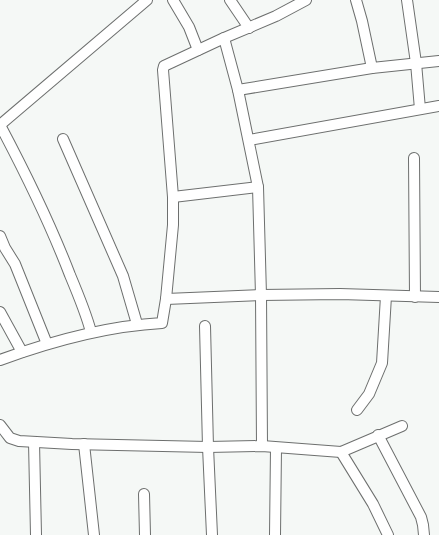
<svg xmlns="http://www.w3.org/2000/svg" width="439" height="535" font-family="'Crimson Pro',serif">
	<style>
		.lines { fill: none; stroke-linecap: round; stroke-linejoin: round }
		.minor-casing { stroke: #6d6f6e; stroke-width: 12 }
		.minor { stroke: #fff; stroke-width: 10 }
	</style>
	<rect width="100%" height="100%" fill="#f5f8f6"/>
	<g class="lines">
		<defs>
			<g id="minor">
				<path d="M173,0L189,27L198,50"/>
				<path d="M230,0L249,28"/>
				<path d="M356,0L362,21L372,68"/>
				<path d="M407,0L416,63L420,109"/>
				<path d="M224,38L238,90L258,187L261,295L262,446"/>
				<path d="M238,90L372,68L439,61"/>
				<path d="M0,125C26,174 50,223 70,275C78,294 86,313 91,332"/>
				<path d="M0,125L147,0"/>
				<path d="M63,139L123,276L137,324"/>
				<path d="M249,140L439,106"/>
				<path d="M414,158L415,297"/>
				<path d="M173,197L258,187"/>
				<path d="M0,236L5,248L15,264L47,344"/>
				<path d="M166,299L261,295L340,294L439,297"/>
				<path d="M0,312L22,352"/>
				<path d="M205,326L208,447L212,535"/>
				<path d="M0,360C52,341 106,326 162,323L166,299L173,225V197L163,70L164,66L224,38L276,16L306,0"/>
				<path d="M357,410L369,394L382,363L386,296"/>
				<path d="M0,425L10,438L19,441L72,444L208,447L262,446L341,452L402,426"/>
				<path d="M378,435L421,517L423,525L424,535"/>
				<path d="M34,442L36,535"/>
				<path d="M84,444L94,535"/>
				<path d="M341,452L373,504L388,535"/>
				<path d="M144,494L145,535"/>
				<path d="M275,535L276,448"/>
			</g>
		</defs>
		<!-- minor casing -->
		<use href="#minor" class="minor-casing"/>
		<!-- minor -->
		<use href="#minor" class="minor"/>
	</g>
</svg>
